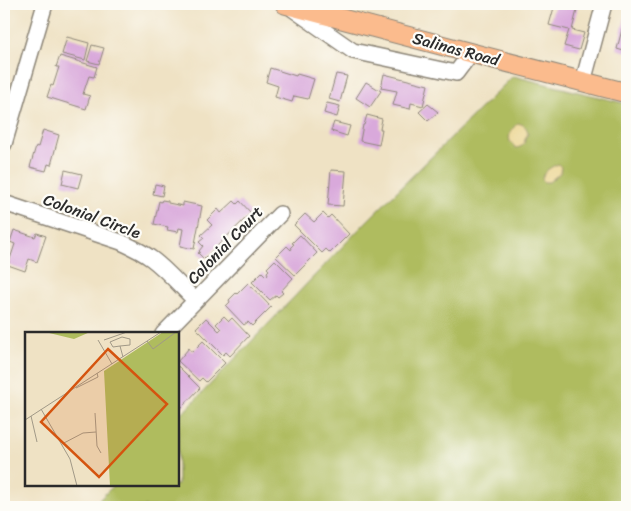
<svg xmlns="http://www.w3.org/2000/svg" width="631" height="511" font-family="Sriracha,sans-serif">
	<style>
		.green { fill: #afbc5e; stroke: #6d7444 }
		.sand { fill: #eeda9e; stroke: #8c8264 }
		.building { fill: #d9a9db }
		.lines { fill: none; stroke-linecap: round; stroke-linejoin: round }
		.minor-casing { stroke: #8d8678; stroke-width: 18 }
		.major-casing { stroke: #8d8678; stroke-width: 21 }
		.minor { stroke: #fff; stroke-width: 15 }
		.major { stroke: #fbbb8d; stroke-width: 19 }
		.labels { text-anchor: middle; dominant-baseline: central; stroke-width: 4.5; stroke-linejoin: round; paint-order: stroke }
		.street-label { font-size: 16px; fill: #2b2b2b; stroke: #fdfcf7 }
		.inset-road { fill: none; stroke: #a19987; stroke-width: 1 }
		.view { fill: #d5540f; fill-opacity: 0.15; stroke: #d5540f; stroke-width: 2.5 }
		.inset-edge { fill: none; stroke: #2b2b2b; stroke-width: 2.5 }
	</style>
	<rect width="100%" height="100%" fill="#fdfcf7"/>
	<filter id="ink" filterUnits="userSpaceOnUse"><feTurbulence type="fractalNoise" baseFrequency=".02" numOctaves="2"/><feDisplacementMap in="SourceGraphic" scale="10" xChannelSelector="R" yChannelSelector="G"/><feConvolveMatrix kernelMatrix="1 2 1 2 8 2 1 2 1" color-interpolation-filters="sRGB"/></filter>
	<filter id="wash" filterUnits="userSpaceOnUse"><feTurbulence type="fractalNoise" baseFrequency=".0096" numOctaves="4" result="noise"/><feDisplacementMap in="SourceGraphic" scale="20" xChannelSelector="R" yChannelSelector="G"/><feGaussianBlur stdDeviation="1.12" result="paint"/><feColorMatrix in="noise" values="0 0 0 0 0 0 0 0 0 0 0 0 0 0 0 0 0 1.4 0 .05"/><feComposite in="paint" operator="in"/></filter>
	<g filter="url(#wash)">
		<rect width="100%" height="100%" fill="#efe2c4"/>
		<!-- green -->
		<path class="green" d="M513,76L627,104V507H92L114,485H178V418L367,221Z"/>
		<!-- sand -->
		<g class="sand">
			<path d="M518,123C525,125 527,127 528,134C522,141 528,146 516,148C514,146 511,143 510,141C507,135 514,126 518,123Z"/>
			<path d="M558,164L561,167L560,173L549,182H544L542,179C543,171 551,167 558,164Z"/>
		</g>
		<g id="blocks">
			<!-- building -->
			<g class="building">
				<path d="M555,4H568L578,6L572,30L584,33L579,50L564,46L569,30L549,25Z"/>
				<path d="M627,10V52L617,49Z"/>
				<path d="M67,37L89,43L85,60L62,54Z"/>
				<path d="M92,45L104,48L99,64L87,61Z"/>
				<path d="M60,56L97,67L94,77L89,76L83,94L90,96L86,109L47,97L51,85L53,86L59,67H56Z"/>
				<path d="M270,68L296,76L297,74L314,79L308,99L294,96L292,102L275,97L278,86L266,82Z"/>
				<path d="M336,74L347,76L340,102L329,99Z"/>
				<path d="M384,74L428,85L423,106L411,103L410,109L393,105L397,91L381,88Z"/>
				<path d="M366,82L381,91L370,107L356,98Z"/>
				<path d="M327,103L340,106L337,117L324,113Z"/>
				<path d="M428,104L438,112L428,121L419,112Z"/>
				<path d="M367,115L382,119L380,129H382L379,145L360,141L363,125H364Z"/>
				<path d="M334,122L350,126L347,136L331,131Z"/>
				<path d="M43,130L59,135L51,165L48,164L46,171L30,167L36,146L38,147Z"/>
				<path d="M65,170L82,174L78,188L62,184Z"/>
				<path d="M331,170L346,171L343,206L328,205Z"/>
				<path d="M155,184L164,186L162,196L153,194Z"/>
				<path d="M162,200L168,201V203L183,206V202L202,206L194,249L180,246L183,229L179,228L178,232L167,230L168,227L154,224L159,201L161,202Z"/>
				<path d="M234,201L237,204L240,201L251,213L204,259L198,253L200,252L199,251L203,246L199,242L204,238L201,235L212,225L207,220L218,209L221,213Z"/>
				<path d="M323,213L328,218L331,215L349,234L330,253L326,249L322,253L294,225L305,214L314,222Z"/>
				<path d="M14,230L35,237L37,233L46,236L37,262L29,259L25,271L8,265L15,244L10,242Z"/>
				<path d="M300,235L317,253L295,275L276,257L287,246L291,250L292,248L291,247L294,244L292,243Z"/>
				<path d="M275,260L293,278L281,291L283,293L278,297L276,295L270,300L252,282L262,272L266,276L268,274L267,272L269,270L267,268Z"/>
				<path d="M248,283L271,307L252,326L248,322L244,325L226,306L230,302L229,300L236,293L237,294Z"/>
				<path d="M224,316L229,321L232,318L249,336L230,356L226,352L223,355L196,328L206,318L219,331L221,329L216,324Z"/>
				<path d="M203,341L225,363L206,382L202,378L199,381L178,361L189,348L192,352Z"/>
				<path d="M178,366L200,388L181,408L178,405Z"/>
			</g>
		</g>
	</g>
	<g filter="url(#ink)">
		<use href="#blocks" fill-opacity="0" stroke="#8d8678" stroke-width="1"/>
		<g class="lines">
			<defs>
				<g id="minor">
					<path d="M293,9L353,51L456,73L471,53"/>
					<path d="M583,82L604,4"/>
					<path d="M4,144L45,4"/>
					<path d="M4,203L121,242C132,247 143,252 152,259C168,271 181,287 195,300"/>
					<path d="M163,334L280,214"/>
				</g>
				<path id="major" d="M285,4L471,53L627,93"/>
			</defs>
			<!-- minor casing -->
			<use href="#minor" class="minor-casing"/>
			<!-- major casing -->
			<use href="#major" class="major-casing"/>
			<!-- minor -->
			<use href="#minor" class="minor"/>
			<!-- major -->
			<use href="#major" class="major"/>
		</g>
	</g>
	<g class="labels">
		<!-- street labels -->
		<g class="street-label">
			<text transform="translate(456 49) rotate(15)">Salinas Road</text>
			<text transform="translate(92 216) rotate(20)">Colonial Circle</text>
			<text transform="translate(225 245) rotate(-46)">Colonial Court</text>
		</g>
	</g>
	<!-- overview -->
	<g transform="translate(25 332)">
		<rect width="154" height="154" fill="#efe2c4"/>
		<path d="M20,0H65L49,7ZM138,0H154V154H85L79,39Z" fill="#afbc5e"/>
		<path class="inset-road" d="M73,8L87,32M79,8L102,0M122,9L128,17L151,0M95,14L105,13V7L97,5L85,10L88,15L95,14L98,25M51,56L73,45L72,41M16,77L45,127L52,154M70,81L72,114L76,121M6,84L12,110M0,88L136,0M37,112L58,101L71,100"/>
		<path class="view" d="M83,17L142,72L74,145L16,90Z"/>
		<rect width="154" height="154" class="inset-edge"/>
	</g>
	<!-- margin -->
	<rect width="631" height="511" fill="none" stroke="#fdfcf7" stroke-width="20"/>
</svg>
